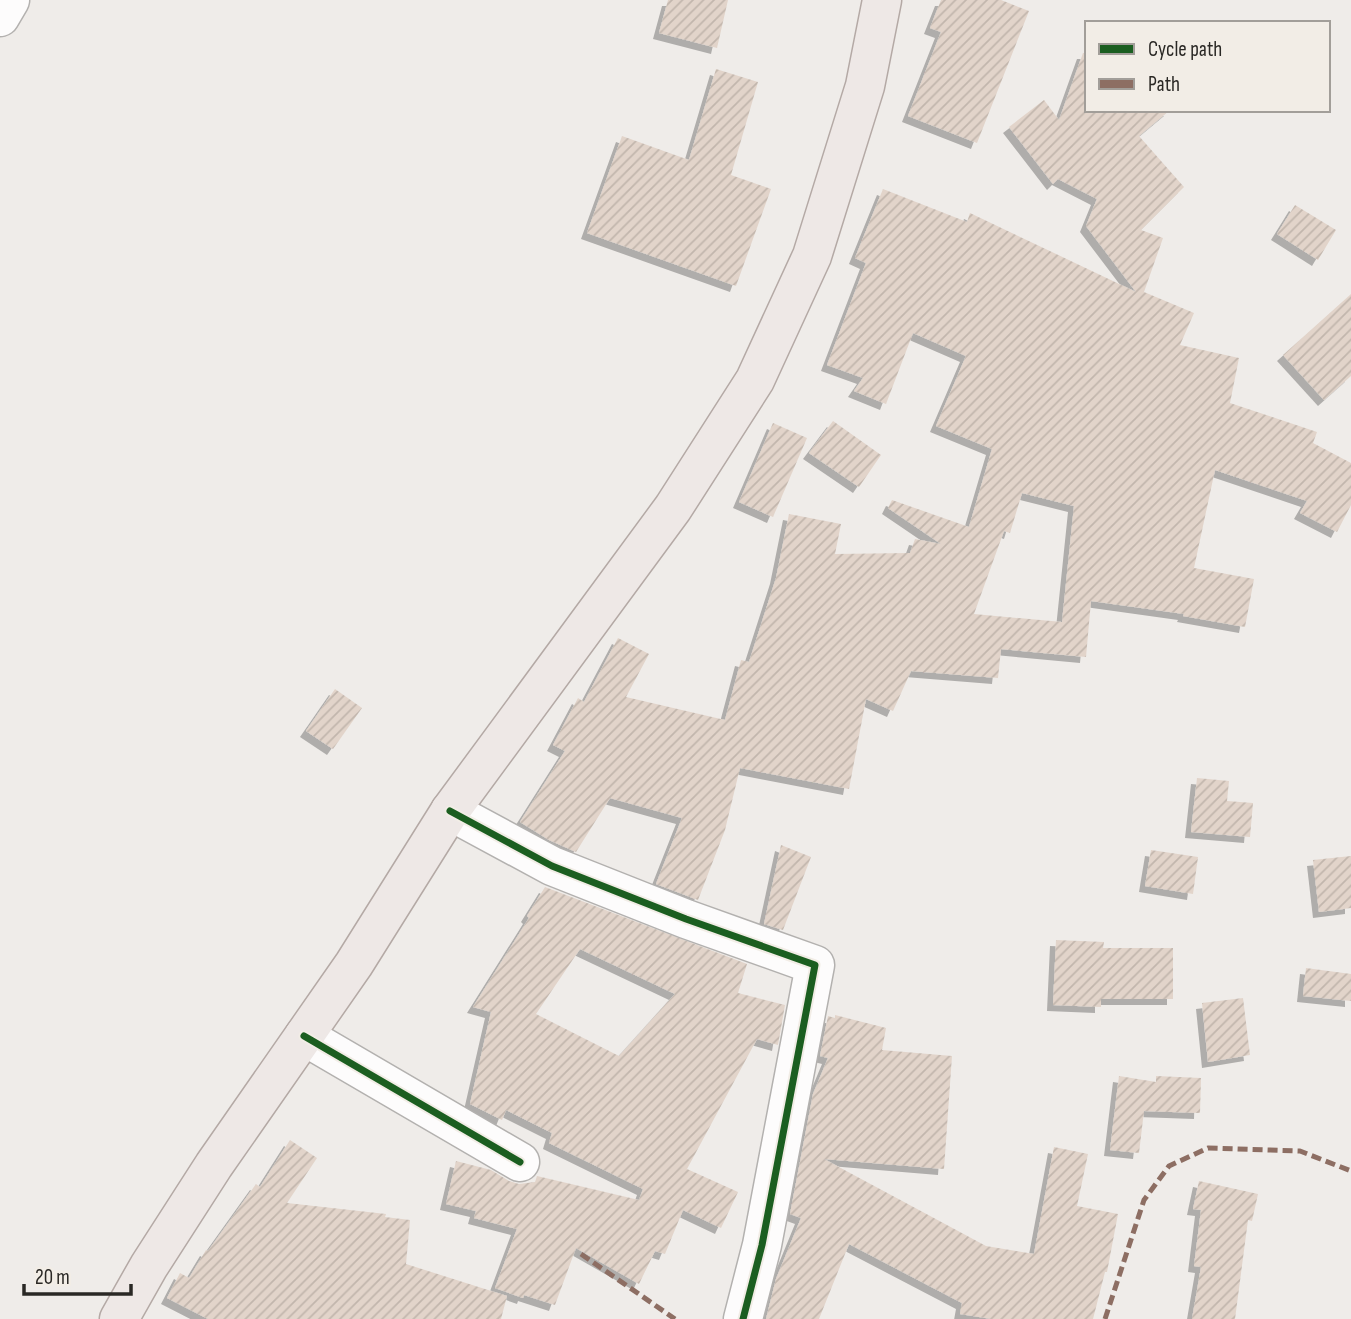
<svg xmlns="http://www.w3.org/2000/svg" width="1351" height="1319" font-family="'Sofia Sans Condensed',sans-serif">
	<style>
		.building { fill: url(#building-hatch); fill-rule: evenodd; filter: url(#shadow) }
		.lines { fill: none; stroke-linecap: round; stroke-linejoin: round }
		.minor-casing { stroke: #b3b1af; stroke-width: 41 }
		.major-casing { stroke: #b4a9a5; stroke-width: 41 }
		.minor { stroke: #fdfcfc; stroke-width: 38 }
		.major { stroke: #eee8e6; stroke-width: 38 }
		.quiet { stroke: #8d6e63; stroke-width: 5; stroke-dasharray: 10 5; stroke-linecap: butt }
		.cycleway-casing { stroke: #f2ede6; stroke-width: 11 }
		.cycleway { stroke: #1b5e20; stroke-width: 7 }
	</style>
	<defs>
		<pattern id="building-hatch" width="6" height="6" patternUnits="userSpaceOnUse" patternTransform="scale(1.75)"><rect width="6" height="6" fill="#e2d4ca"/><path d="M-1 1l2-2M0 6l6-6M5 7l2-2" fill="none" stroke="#c2b6ad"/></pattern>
		<filter id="shadow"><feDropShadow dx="-6" dy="6" stdDeviation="0" flood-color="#0004"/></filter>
	</defs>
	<rect width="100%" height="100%" fill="#efece9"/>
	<!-- building -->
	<g class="building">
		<path d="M668,0H728L717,48L659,33Z"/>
		<path d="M941,0H1001L1029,11L977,143L908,116L941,32L930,28Z"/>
		<path d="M1083,53H1087V110H1170L1139,136L1184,187L1141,230L1163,238L1144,292L1194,313L1180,345L1239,358L1230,403L1317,432L1313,443L1351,463V505L1337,532L1300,513L1307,501L1215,470L1194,568L1254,579L1245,627L1183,616L1184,614L1091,601L1086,657L1001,649L998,678L911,671L893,711L866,699L849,789L740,768L725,830L698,900L656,884L682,818L610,798L576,852L549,840L520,822L565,751L553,745L578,698L584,702L618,638L649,654L626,697L725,720L741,660L749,662L776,578L789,514L841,524L835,554L910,553L915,539L941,544L888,508L892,500L969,527L992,449L936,426L966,356L913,333L886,404L854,391L863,378L827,365L866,263L855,258L883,189L967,222L970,213L1136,292L1086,226L1097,199L1058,179L1053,184L1009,127L1044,100L1059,120ZM1022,493L1074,506L1062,622L974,614L1004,531L1010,533Z"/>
		<path d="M716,69L758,82L731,175L771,189L736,286L587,233L622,136L689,160Z"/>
		<path d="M1295,205L1336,230L1318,260L1277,234Z"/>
		<path d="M1351,294V376L1324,400L1283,355Z"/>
		<path d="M833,421L881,455L859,487L809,453Z"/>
		<path d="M773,423L807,438L773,517L739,502Z"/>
		<path d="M335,689L362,708L333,749L306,731Z"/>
		<path d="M1197,778L1229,781L1227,801L1253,803L1250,837L1191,832Z"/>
		<path d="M781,845L811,857L783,930L764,924Z"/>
		<path d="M1151,850L1198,857L1193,894L1145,886Z"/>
		<path d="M1351,856V908L1319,912L1313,860Z"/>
		<path d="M545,887L747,964L738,993L785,1005L778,1045L757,1039L687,1169L738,1192L721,1228L683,1210L665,1254L655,1251L639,1284L576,1248L555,1305L524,1295L523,1298L495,1288L517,1229L474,1218L476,1211L446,1204L456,1161L491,1170L509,1181L519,1184L535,1182L537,1176L639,1200L643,1189L549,1143L552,1133L506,1110L502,1120L470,1104L491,1012L473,1007L529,918L527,916ZM580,949L675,994L619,1056L536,1014Z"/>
		<path d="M1056,940L1104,942L1103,948H1173V999H1101V1007L1053,1005Z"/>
		<path d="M1306,968L1351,974V1001L1303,996Z"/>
		<path d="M1243,998L1250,1055L1208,1062L1202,1003Z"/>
		<path d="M835,1015L886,1028L882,1050L952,1056L944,1169L824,1159L986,1246L1034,1254L1054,1147L1088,1154L1077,1206L1118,1214L1107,1272H1105L1093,1319H992L960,1314L962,1303L849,1244L819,1319H766L776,1279L801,1218L790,1214L813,1094L828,1058L820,1056L828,1016L835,1018Z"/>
		<path d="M1119,1076L1156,1082V1076L1201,1078L1200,1113L1144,1111L1139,1153L1110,1150Z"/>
		<path d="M290,1140L317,1158L287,1203L386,1214L385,1217L410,1220L406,1264L507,1296L501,1319H208L167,1298L180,1273L189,1278L206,1250L208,1251L256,1184L260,1187Z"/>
		<path d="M1199,1181L1258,1194L1252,1221L1248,1220L1235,1319H1192L1201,1267L1194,1266L1201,1210L1193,1209Z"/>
	</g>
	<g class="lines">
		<defs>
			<g id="minor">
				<path d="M0,17L10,0"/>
				<path d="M450,811L552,866L686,919L815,965L762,1245L743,1319"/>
				<path d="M304,1036L520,1162"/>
			</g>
			<path id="major" d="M119,1319L149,1266L214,1165L354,964L450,811L673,508L755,380L812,256L865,86L882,0"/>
		</defs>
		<!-- minor casing -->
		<use href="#minor" class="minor-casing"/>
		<!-- major casing -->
		<use href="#major" class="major-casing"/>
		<!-- minor -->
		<use href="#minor" class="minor"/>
		<!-- major -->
		<use href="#major" class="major"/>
		<!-- quiet -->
		<g class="quiet">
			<path d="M581,1254L675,1319"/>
			<path d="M1105,1319L1144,1200L1169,1166L1208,1148L1300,1151L1351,1171"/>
		</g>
		<defs>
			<g id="cycleway">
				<path d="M450,811L552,866L686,919L815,965L762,1245L743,1319"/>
				<path d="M304,1036L520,1162"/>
			</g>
		</defs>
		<!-- cycleway casing -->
		<use href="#cycleway" class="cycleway-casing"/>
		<!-- cycleway -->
		<use href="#cycleway" class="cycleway"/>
	</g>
	<!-- legend -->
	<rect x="1085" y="21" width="245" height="91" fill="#f2ede6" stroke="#a29e99" stroke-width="2"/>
	<rect x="1099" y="44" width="35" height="10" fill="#1b5e20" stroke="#a29e99" stroke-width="2"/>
	<text x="1148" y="56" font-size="21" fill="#2a2825">Cycle path</text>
	<rect x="1099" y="79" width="35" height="10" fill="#8d6e63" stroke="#a29e99" stroke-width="2"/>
	<text x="1148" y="91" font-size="21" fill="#2a2825">Path</text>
	<!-- scale -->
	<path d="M24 1284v10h107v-10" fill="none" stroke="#2a2825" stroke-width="3.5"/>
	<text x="35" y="1284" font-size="21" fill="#2a2825" stroke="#f2ede6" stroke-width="5" paint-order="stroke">20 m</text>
</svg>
